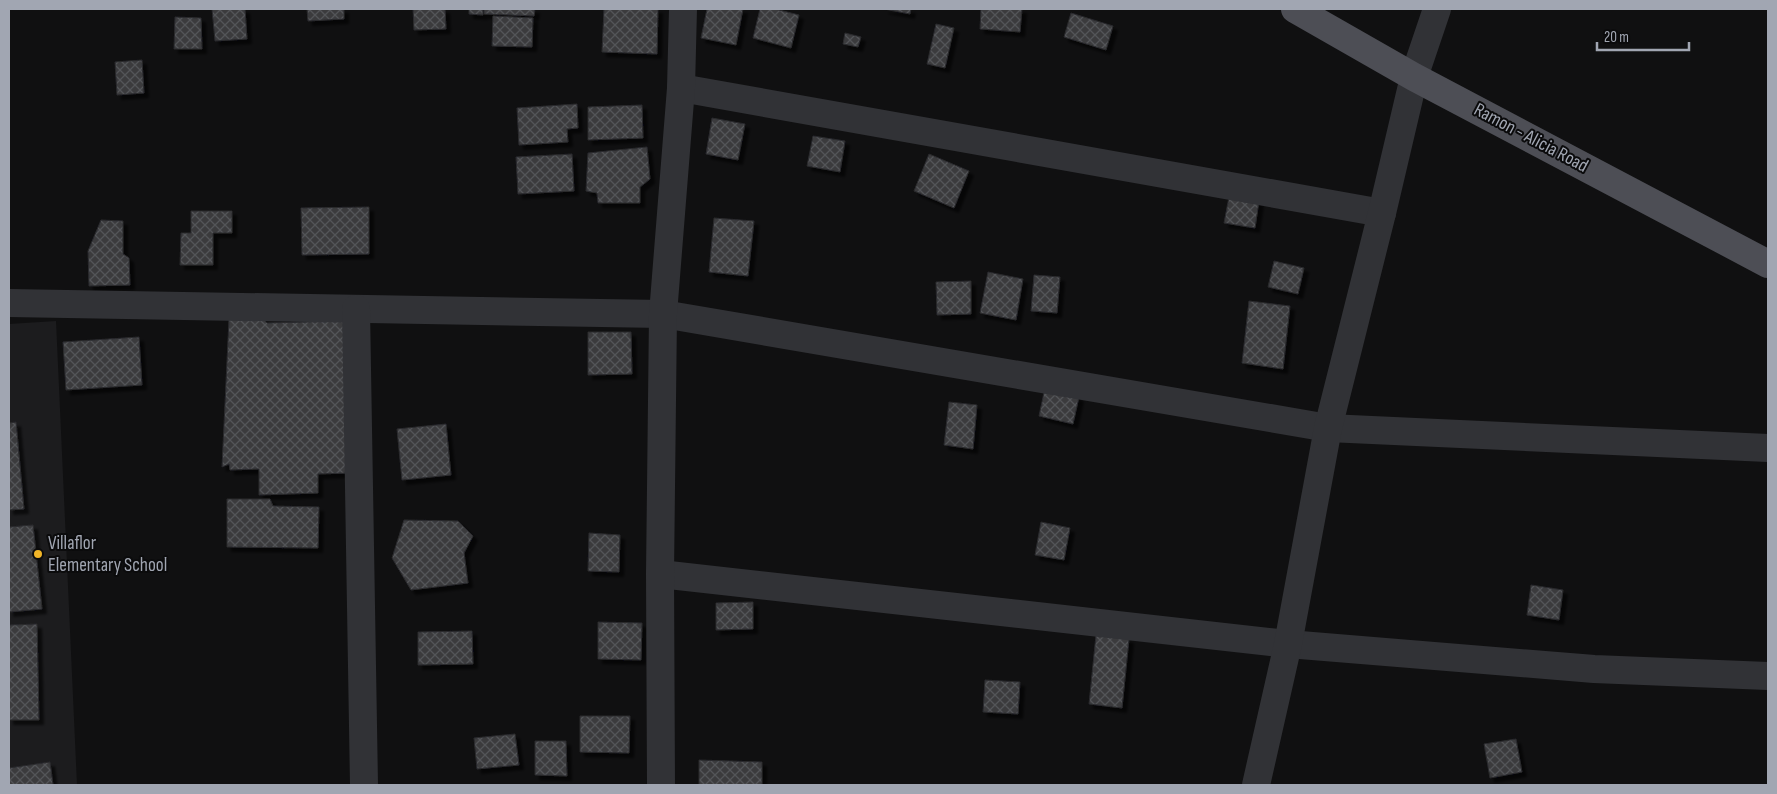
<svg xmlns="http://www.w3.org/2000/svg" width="1777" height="794" font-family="'Sofia Sans Condensed',sans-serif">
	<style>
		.built { fill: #1c1c1e }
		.building { fill: url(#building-cross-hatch); stroke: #2a2a2d; filter: url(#shadow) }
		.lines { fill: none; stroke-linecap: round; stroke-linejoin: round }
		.minor { stroke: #313236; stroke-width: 28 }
		.major { stroke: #4d4e55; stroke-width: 28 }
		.poi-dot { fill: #f1b528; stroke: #0b0b0c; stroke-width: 2 }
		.labels { text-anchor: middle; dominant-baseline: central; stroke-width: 4; stroke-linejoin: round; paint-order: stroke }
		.street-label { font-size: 19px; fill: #a1a6b2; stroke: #0b0b0c }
		.poi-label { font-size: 19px; fill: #a1a6b2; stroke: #0b0b0c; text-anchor: start }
	</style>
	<defs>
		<pattern id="building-cross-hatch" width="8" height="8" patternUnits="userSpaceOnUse" patternTransform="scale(1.25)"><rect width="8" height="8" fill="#3a3b3e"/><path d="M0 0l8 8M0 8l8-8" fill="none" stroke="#535458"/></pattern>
		<filter id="shadow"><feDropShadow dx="4.5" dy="4.5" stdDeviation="1" flood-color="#0009"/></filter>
	</defs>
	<rect width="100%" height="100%" fill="#101011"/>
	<!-- built -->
	<path class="built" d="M56,321L77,785H9V324Z"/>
	<!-- building -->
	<g class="building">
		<path d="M212,9H245L247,39L215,41Z"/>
		<path d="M307,9H344V19L308,21Z"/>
		<path d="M413,9H445L446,29L414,30Z"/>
		<path d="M469,9H483V15L469,14Z"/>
		<path d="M484,9H535L534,16L484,14Z"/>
		<path d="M604,9H658L657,54L602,52Z"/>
		<path d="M707,9H743L736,45L701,38Z"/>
		<path d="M760,9H775L799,15L791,48L753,38Z"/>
		<path d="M884,9H911L910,14Z"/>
		<path d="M981,9H1022L1020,32L980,29Z"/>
		<path d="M1071,13L1113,26L1106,50L1064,37Z"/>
		<path d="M493,16L533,18L532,47L492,46Z"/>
		<path d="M175,17L201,18L202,49H174Z"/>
		<path d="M936,24L954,28L945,68L927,64Z"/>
		<path d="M845,33L861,37L858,47L843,44Z"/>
		<path d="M142,60L144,93L117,95L115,62Z"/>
		<path d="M577,104L578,128L567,129L568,142L519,145L517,108Z"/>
		<path d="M642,105L643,138L588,140V107Z"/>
		<path d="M712,118L745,124L738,160L706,154Z"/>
		<path d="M813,136L845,141L840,172L807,166Z"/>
		<path d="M647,147L650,179L640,187V203H598L597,193L586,191L588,153Z"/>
		<path d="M572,154L574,191L518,194L516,157Z"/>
		<path d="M929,154L969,171L954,208L914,191Z"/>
		<path d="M1229,197L1259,201L1255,228L1224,223Z"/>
		<path d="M369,207V254L302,255L301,208Z"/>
		<path d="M191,211H232V233H213V265H180L181,233H191Z"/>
		<path d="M714,218L754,221L748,276L709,272Z"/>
		<path d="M101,220L123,221V254L129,258L130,285L89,286L88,251Z"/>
		<path d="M1274,261L1304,268L1298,294L1268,287Z"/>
		<path d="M988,272L1023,279L1016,320L980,313Z"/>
		<path d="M1034,275L1060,277L1057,313L1031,311Z"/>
		<path d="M971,281V314L937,315L936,282Z"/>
		<path d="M1249,301L1290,306L1283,369L1242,363Z"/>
		<path d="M260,316L267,323L347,321L350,473L318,474V493L259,495V469L230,470L229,464L222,467L229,319Z"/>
		<path d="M588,332H631L632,374L588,375Z"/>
		<path d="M139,337L142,385L66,390L63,342Z"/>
		<path d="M1045,388L1079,397L1073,424L1039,416Z"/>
		<path d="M949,402L977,405L973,449L944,445Z"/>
		<path d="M16,422L24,509L9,510V423Z"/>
		<path d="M446,424L451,475L402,480L397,429Z"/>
		<path d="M227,499H270L273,506L319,507L318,548L227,547Z"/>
		<path d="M404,520L458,521L473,536L464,553L468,583L411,590L392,558Z"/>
		<path d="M1041,522L1070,528L1064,560L1035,555Z"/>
		<path d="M33,525L42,609L9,612V527Z"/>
		<path d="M589,533L620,535L619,572L588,571Z"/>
		<path d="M1531,585L1563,590L1559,620L1527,615Z"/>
		<path d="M753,602V629L716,630V603Z"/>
		<path d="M598,622L642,623L641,660L598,659Z"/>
		<path d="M37,624L39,720H9V625Z"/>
		<path d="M472,631L473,664L418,665V632Z"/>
		<path d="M1096,635L1129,639L1122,708L1089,704Z"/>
		<path d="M985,680L1020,682L1018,714L983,712Z"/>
		<path d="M580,716H630L629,753L580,752Z"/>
		<path d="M515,734L519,765L477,769L474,738Z"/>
		<path d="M1516,739L1522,772L1490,778L1484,744Z"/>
		<path d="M535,741H566L567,776L535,775Z"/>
		<path d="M699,760L762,762V785H699Z"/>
		<path d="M50,762L53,785H9V768Z"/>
	</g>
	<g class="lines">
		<!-- minor -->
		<g class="minor">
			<path d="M681,88L1382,213"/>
			<path d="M9,303L663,314L1328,428L1768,448"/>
			<path d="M356,309L364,785"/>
			<path d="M660,574L1288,644L1594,669L1768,676"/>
			<path d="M661,785L660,574L663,314L681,88L683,9"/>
			<path d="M1256,785L1288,644L1328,428L1382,213L1414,77L1437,9"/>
		</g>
		<!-- major -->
		<path class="major" d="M1295,9L1414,77L1768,264"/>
	</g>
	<!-- markers -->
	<circle class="poi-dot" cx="38" cy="554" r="5"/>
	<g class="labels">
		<!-- street labels -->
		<g class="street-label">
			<text transform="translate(1531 138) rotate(28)">Ramon - Alicia Road</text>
		</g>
		<!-- poi labels -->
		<g class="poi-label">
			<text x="48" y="543">Villaflor<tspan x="48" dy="22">Elementary School</tspan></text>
		</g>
	</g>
	<!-- border -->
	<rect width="1777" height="794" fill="none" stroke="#a1a6b2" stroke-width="20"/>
	<!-- scale -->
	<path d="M1597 42v8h92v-8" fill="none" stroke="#a1a6b2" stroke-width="2.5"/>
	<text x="1604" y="42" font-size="15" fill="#a1a6b2" stroke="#0b0b0c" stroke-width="4" paint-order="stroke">20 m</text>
</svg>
